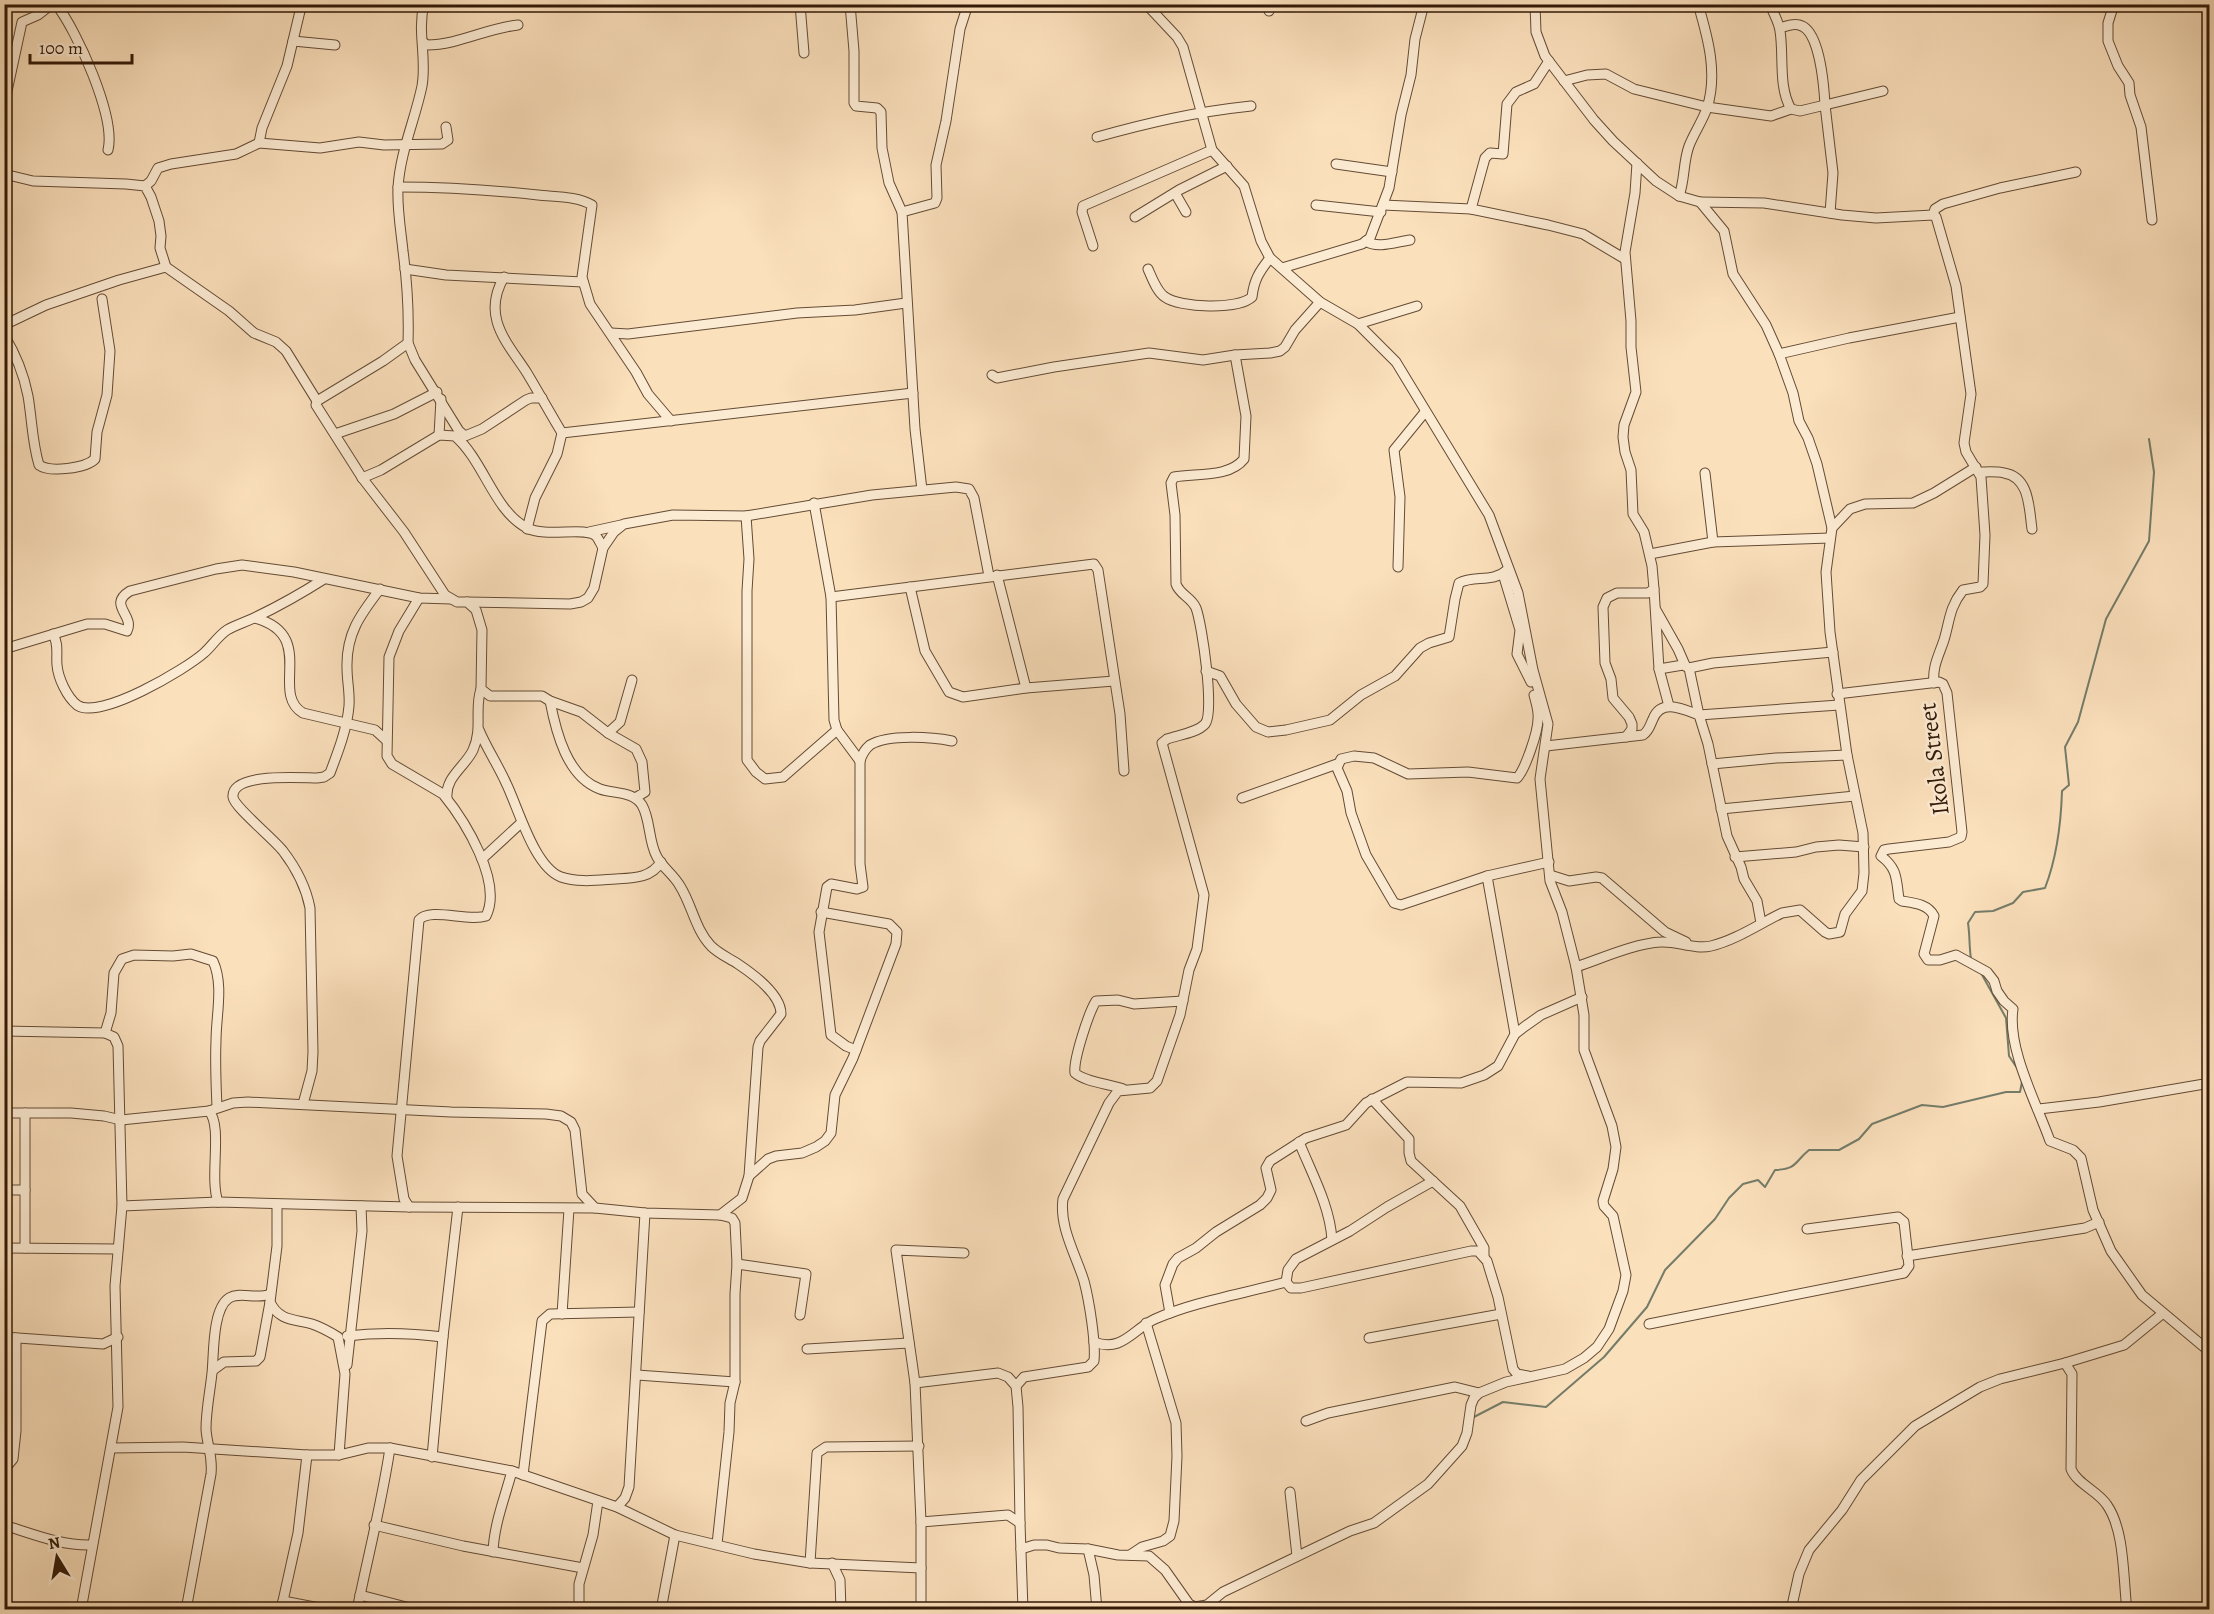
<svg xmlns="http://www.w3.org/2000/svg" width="2214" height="1614" font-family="Alegreya,serif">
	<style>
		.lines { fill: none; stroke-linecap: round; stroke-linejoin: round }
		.stream { stroke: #747c69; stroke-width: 2 }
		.minor-casing { stroke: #644b34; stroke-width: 11 }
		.minor { stroke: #fcebd3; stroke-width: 9 }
		.labels { text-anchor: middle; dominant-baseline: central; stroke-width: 5; stroke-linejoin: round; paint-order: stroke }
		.street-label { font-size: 24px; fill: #321907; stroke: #fcebd3 }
	</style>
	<rect width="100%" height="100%" fill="#fbe0bc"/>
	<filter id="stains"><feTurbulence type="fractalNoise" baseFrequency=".00333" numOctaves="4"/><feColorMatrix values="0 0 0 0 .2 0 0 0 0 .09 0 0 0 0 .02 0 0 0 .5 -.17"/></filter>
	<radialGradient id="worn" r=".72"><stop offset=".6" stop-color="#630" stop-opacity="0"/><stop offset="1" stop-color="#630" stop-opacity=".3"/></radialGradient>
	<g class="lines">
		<!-- stream -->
		<g class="stream">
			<path d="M1971,959C1969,946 1970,936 1968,923L1975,912L1993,911L2013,903L2023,892L2045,888C2057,857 2061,824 2062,791L2069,785L2065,747L2078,722L2106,619L2149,541L2154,472L2149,439"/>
			<path d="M1981,973L2006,1018L2009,1056L2019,1071"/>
			<path d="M1472,1418L1503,1402L1546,1407L1604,1357L1647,1307L1665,1270L1715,1219L1729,1198L1743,1184L1758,1180L1765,1187L1775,1170C1798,1169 1794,1162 1809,1150H1839L1859,1139L1872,1124L1922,1105L1943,1107L2006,1092H2020L2022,1082"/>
		</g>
		<defs>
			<g id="minor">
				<path d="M56,4C77,31 116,117 108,150"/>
				<path d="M353,4L365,6"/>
				<path d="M800,4L804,53"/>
				<path d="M850,4L854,51V103L856,106L877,108L881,112L882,148L889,183L902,212"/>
				<path d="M1535,4L1536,32L1545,56L1594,120L1613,141L1656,181L1679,196L1700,202L1724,231L1733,274L1766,325L1779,354L1793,393L1799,421L1808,438L1817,464L1832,528L1826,572L1830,632L1847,755L1863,833L1864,873L1862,891L1845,914L1840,932L1829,934L1825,932L1800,910L1782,913C1759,924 1736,940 1711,946C1695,950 1677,941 1661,942C1636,943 1600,959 1576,967"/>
				<path d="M1770,4C1773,13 1779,22 1780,31C1784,55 1778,87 1791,109L1800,111L1825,105L1833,173L1830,213"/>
				<path d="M2114,4L2108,23V41L2118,66L2129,83L2130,95L2141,127L2152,220"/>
				<path d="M1269,11L1270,4"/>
				<path d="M1780,28C1786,26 1793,23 1799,25C1820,29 1824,87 1825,105L1883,91"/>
				<path d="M293,41L335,45"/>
				<path d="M423,42L427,45C458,45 487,28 518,25"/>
				<path d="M1564,81L1587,75L1606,74L1634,89L1707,107L1771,116L1791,109"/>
				<path d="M4,105L22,22L38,15L52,4"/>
				<path d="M1097,137C1151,122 1195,112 1251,106"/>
				<path d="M259,143L262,128L287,66L300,11L305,4"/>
				<path d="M1336,164L1392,172"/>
				<path d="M4,174L33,181L126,184L145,186L151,197L159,221L161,236L160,248L166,267L229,311L254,333L276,342L286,351L317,401L316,405L363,479L404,532L445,595L457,602H467L476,610L482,630L481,689L490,696H542L550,701L581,712L608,733L636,749L642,762L645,792L635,798"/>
				<path d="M145,186L151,181L158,168L171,164L236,154L259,143L320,148L359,142L384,145L442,144L448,140L446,127"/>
				<path d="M398,187C445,187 491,190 538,195C554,197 577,196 592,205L582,277L590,304L636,372L648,394L671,421"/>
				<path d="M1175,193L1186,212"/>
				<path d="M1679,196C1685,180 1683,162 1689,146C1694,133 1702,122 1707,108C1718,74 1708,38 1698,4"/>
				<path d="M1700,202L1764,203L1842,215L1876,218L1933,215L1936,217L1956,286L1971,394L1964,443L1966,452L1981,477L1985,535L1983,584L1980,587L1963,590C1949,608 1950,620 1944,640C1939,655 1932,667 1934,683"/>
				<path d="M1316,205L1381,212"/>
				<path d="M1383,205L1471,209L1548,225L1583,234L1625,259"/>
				<path d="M1471,209L1485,158L1490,153L1503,154L1507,104L1516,92L1534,84L1549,61"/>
				<path d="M1933,215L1935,209L1943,204L2000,188L2076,172"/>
				<path d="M1135,217L1179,190L1227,166"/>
				<path d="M1366,241C1377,249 1396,242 1410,240"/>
				<path d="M1093,246L1082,212L1083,206L1212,150"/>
				<path d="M1282,268L1362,244L1370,238L1389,188L1401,115L1411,75L1415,39L1424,4"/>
				<path d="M405,269L446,275L583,282"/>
				<path d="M1148,269C1152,278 1157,292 1165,297C1180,308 1238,310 1252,297C1254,280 1259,272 1270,258"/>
				<path d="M504,277C481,317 507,342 527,373C539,393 550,413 562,433L913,393"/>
				<path d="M1358,324L1417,306"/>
				<path d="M4,325L46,305L119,280L166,267"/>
				<path d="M611,333L628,334L797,313L855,310L906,303"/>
				<path d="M4,335C15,353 24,375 28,396C32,419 32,442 39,465C50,473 86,468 95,459L97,432L107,395L110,351L102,299"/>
				<path d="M408,343L415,360L459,431L465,436L482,429L526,400L531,398H542"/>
				<path d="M1779,354L1849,338L1960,317"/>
				<path d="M992,375L997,378L1054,367L1149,353L1203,360L1235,355L1270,353L1280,351L1285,347L1295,330L1320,302"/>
				<path d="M317,401L383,361L408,343C409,313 407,281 403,251C401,231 397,209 398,188C400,152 415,120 422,86C427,58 417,32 424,4"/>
				<path d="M335,434L394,414L437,392"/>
				<path d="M439,435L441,399"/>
				<path d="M1979,472C1987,472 1996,471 2004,473C2030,477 2029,509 2032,529"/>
				<path d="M1705,473L1713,542"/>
				<path d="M362,478L381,470L439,435L455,436C484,461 494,511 527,528C546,538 585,526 596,536C599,539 601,545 603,548"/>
				<path d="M922,490L915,429L902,212L935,203L937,198L936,165L946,121L960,29L968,4"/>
				<path d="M814,503L831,597L834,720L837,730L860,761"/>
				<path d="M746,516L749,559L747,591V760L756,772L765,779L783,777L837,730"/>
				<path d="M1832,528L1850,509L1865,504L1913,503L1934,493L1976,467"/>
				<path d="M527,529L535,498L557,454L562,433"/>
				<path d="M589,532L621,525"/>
				<path d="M1650,554L1713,542L1830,538"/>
				<path d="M1398,567L1400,497L1394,450L1425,412"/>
				<path d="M1503,574L1520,630L1517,654L1531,682"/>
				<path d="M997,575L1026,688"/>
				<path d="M910,587L925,651L949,692L963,697L1026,688L1114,681"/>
				<path d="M1654,589L1659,669L1669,706"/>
				<path d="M831,597L1094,564L1098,570L1120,714L1124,771"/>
				<path d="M467,602L570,604L581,602L588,598L594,588L603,548L614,532L624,524L673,515L746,516L872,495L956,487L969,489L974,498L989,576"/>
				<path d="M1656,610L1678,649L1685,665"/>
				<path d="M255,618C318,635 269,693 303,713L375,730L386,740"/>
				<path d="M53,634C59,644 56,654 57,665C58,678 67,697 77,705C99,721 186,669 204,653C212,646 218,636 227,630C236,625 246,622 256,617C279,606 302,593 324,579"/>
				<path d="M4,649L87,624H105L127,631C135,615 107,605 130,591L216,569L242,565L294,572L419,598L451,599"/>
				<path d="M1689,668L1713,663L1833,652"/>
				<path d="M1659,669L1683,665L1689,668L1699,715L1839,705"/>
				<path d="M1206,671L1220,676L1236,704L1256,727L1268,732L1286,730L1330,720L1361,695L1395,676L1420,648L1429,643L1449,637L1455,599L1459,583C1474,575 1493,583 1507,570"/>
				<path d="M1837,694L1939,682L1943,684L1947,693L1962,832L1961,837L1949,842L1889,849L1884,850L1881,856C1898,869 1896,879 1899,899L1902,901C1914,903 1928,904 1934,916L1924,954L1928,960H1940L1956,955L1987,972L1994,981L1997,991L2004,1001L2013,1009C2007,1049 2037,1104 2050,1141L2073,1150L2081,1158L2093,1210L2111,1251L2142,1295L2210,1352"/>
				<path d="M1534,695C1536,703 1539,711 1538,719C1538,732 1525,770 1517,778L1468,772L1408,774L1374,758L1354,756L1341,759L1337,768L1347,791L1351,813L1366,855L1394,903L1401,905L1487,876L1549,862"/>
				<path d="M550,701C556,732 567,777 600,789C614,794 633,791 642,805C651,821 648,841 657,857C663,868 674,875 680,886C692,905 695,929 711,946C719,954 729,958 738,964C753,974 781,994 781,1014L760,1041L758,1047L749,1176L742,1198L720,1215"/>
				<path d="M479,730C487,749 498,765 506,783C518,807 534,867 561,877C578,883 599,880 616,879C634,878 651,878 661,862"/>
				<path d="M608,733L620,722L632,680"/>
				<path d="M1626,737L1632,729V724L1629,717L1613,698L1611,679L1605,663L1603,607L1607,598L1617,593H1648L1654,589L1652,566L1644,532L1633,514L1631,470L1625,452L1623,437L1624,425L1636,392L1631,347V321L1625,252L1635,193L1637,163"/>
				<path d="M1546,746L1643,735C1649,731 1650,725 1653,719C1661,698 1683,709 1699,715L1708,744L1727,836L1741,867L1744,879L1757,901L1761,923"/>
				<path d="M1712,764L1776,758L1847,755"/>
				<path d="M447,798C445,777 465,767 473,750C483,728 474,709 481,689"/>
				<path d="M1242,798L1337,764"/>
				<path d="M1721,809L1855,796"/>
				<path d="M1735,857L1796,852L1816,847L1839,845L1864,847"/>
				<path d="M482,859L521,823"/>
				<path d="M1550,875L1569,881L1596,877L1602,878L1665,932L1686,942"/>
				<path d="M1487,876L1515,1034"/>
				<path d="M4,1031L105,1033L114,1037L118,1046L122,1206L115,1286L118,1407L81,1610"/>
				<path d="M105,1033L111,1013L114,973L122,959L134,955L173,956L191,954L213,961C224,985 216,1015 216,1041C215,1063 216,1085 217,1107"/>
				<path d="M856,1050L846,1046L831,1035L819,932L827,887L831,884L857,889L863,887L860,864V761C862,754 864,750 870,745C888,734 932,737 952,741"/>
				<path d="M1123,1089C1110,1084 1085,1082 1075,1073C1073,1060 1089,1012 1096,1001L1118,1000L1134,1004L1183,1001"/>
				<path d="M1372,1099L1409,1139V1153L1411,1161L1460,1206L1484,1248V1257"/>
				<path d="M303,1104L312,1071L313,1052L310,908C306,887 296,868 283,851C274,839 234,807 233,797C231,772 302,778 317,778L324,777L330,773C338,752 347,729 349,706C350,693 347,681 347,668C346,634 360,615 380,589"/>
				<path d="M2039,1109L2099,1102L2210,1083"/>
				<path d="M209,1111C223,1127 209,1177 218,1202"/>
				<path d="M4,1113H71L104,1116L121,1120L209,1111L233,1103L248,1102L451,1112L546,1114L561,1116L571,1122L575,1130L582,1194L595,1208"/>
				<path d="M1299,1142C1312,1174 1330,1206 1332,1240"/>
				<path d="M749,1176L768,1159L776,1156L802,1153L816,1147L825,1141L831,1133L835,1095L853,1058L896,944L897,932L889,924L821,912"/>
				<path d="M4,1190H25"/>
				<path d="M277,1205V1246L270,1302C279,1321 294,1319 312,1324C321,1327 330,1332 338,1337L345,1374L339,1455"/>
				<path d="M122,1206L218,1202L409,1207L595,1208L645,1213L720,1215L732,1218L735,1223L737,1264L735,1294V1382L730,1403L729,1432L717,1544"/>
				<path d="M409,1207L404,1199L397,1156L419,920C430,907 468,922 486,916C503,882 465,821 443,794L392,764L387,756L389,657L399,631L419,598"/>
				<path d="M4,1248L118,1249"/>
				<path d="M25,1248V1113"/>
				<path d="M1907,1256L2085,1228L2099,1222"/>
				<path d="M737,1264L806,1274L800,1315"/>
				<path d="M1286,1282L1288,1270L1296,1259L1350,1231L1387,1207L1433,1181"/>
				<path d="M1170,1313L1165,1285L1173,1264L1178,1258L1196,1248L1216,1232L1260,1205L1267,1198L1271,1190L1266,1168L1270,1161L1306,1138L1346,1125L1366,1103L1407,1082L1461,1083L1484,1075L1498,1066L1515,1034L1524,1027L1541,1015L1582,997"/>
				<path d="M562,1314L569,1209"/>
				<path d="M1649,1324L1904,1273L1909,1266L1904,1222L1898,1217L1807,1229"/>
				<path d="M347,1336C379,1332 410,1333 443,1337"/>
				<path d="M4,1337L103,1344L118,1337"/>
				<path d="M1369,1338L1501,1314"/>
				<path d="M1094,1342C1122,1353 1133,1329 1155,1319C1196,1301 1243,1294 1286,1282L1291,1288H1301L1471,1251H1478L1487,1261L1498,1297L1513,1369L1517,1374L1528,1376"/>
				<path d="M807,1349L909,1343"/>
				<path d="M2065,1363L2072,1374L2071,1469C2077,1484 2098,1491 2107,1505C2125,1531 2123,1578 2127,1610"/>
				<path d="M347,1365L362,1231L361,1206"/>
				<path d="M213,1370L224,1362L256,1361L260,1357L270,1302"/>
				<path d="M637,1375L735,1382"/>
				<path d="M915,1383L998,1373L1008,1377L1016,1386L1018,1407L1020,1523L1023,1610"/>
				<path d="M1016,1386L1024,1377L1088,1367L1094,1361C1096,1342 1089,1300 1084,1281C1076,1255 1059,1227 1063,1199L1109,1103L1118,1091L1150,1088L1157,1081L1180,1015L1189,970L1197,949L1204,895L1162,743L1167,739C1178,735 1197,733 1205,724C1215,713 1202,624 1196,608C1191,597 1180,595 1176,584L1175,515L1171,483L1174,477C1196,473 1229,478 1244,459L1246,416L1235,355"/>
				<path d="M1306,1421L1328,1413L1455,1387L1479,1393"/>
				<path d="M112,1448L183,1447L307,1455H339L368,1448H390L512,1471L617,1507L675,1535L754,1554L810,1563L921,1568"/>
				<path d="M432,1457L443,1337L458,1207"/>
				<path d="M4,1470L13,1459L16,1431V1338"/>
				<path d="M523,1475L542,1321L550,1314L639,1312"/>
				<path d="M1290,1492L1297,1556"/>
				<path d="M617,1507L625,1498L629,1487L645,1213"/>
				<path d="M921,1522L1008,1515L1020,1523"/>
				<path d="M4,1525C33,1534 62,1546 92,1545"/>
				<path d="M374,1525L463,1546L583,1568"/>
				<path d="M1021,1549L1034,1545H1047L1059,1548L1088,1549L1118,1555L1149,1556L1165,1570L1189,1604L1195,1607L1207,1605L1223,1592L1350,1531L1374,1523L1428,1484L1462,1446L1467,1433L1471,1405L1474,1398L1479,1393L1506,1382L1565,1369L1584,1358L1597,1347L1609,1329L1623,1291L1626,1275L1613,1216L1604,1206L1603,1201L1613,1169L1616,1147L1612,1126L1584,1050V1015L1576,967L1562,912L1550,881L1540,779L1548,724L1533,670L1518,593L1489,515L1396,362L1358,324L1320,302L1270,258L1261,241L1244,186L1212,150L1183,47L1177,37L1146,4"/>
				<path d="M1088,1549L1094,1575L1097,1610"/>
				<path d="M493,1552C494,1524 505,1497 512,1471"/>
				<path d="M1130,1555L1142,1547L1163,1541L1170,1536L1174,1521L1177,1456L1176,1423L1146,1323"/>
				<path d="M810,1563L817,1453L826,1447L919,1446"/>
				<path d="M832,1563L840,1580L841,1610"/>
				<path d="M360,1595L418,1610"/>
				<path d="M283,1601L330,1610"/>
				<path d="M186,1610L211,1474C213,1455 207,1446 206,1429C206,1410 210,1392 212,1373C214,1355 212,1309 229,1298C241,1291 257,1300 270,1294"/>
				<path d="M281,1610L298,1533L307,1455"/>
				<path d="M357,1610C368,1556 382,1502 390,1448"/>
				<path d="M579,1610V1584L593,1535L598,1501"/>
				<path d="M661,1610L675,1535"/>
				<path d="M921,1610V1522L915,1383L896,1250L964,1253"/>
				<path d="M1791,1610L1799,1574L1809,1550L1842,1510L1861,1480L1915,1426L1980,1387L2000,1379L2065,1363L2124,1345L2162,1314"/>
			</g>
		</defs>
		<!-- minor casing -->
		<use href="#minor" class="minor-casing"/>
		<!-- minor -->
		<use href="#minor" class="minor"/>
	</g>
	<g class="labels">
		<!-- street labels -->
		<g class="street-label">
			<text transform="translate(1934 759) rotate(-97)">Ikola Street</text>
		</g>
	</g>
	<!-- margin -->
	<rect width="2214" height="1614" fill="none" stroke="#fbe0bc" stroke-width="24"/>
	<rect x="6" y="6" width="2202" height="1602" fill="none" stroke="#321907" stroke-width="3"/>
	<rect x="12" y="12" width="2190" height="1590" fill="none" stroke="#321907" stroke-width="1.5"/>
	<!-- north arrow -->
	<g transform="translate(57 1557) rotate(349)" stroke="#fcebd3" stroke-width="4.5" paint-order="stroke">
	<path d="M0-4.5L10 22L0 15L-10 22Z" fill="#321907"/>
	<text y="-9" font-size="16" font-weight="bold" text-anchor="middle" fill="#321907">N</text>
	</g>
	<!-- scale -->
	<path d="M30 54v9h102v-9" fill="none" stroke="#321907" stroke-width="3"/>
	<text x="39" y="54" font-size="18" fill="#321907" stroke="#fcebd3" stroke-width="4.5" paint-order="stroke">100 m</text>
	<rect width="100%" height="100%" filter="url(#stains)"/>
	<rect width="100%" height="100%" fill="url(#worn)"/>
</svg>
